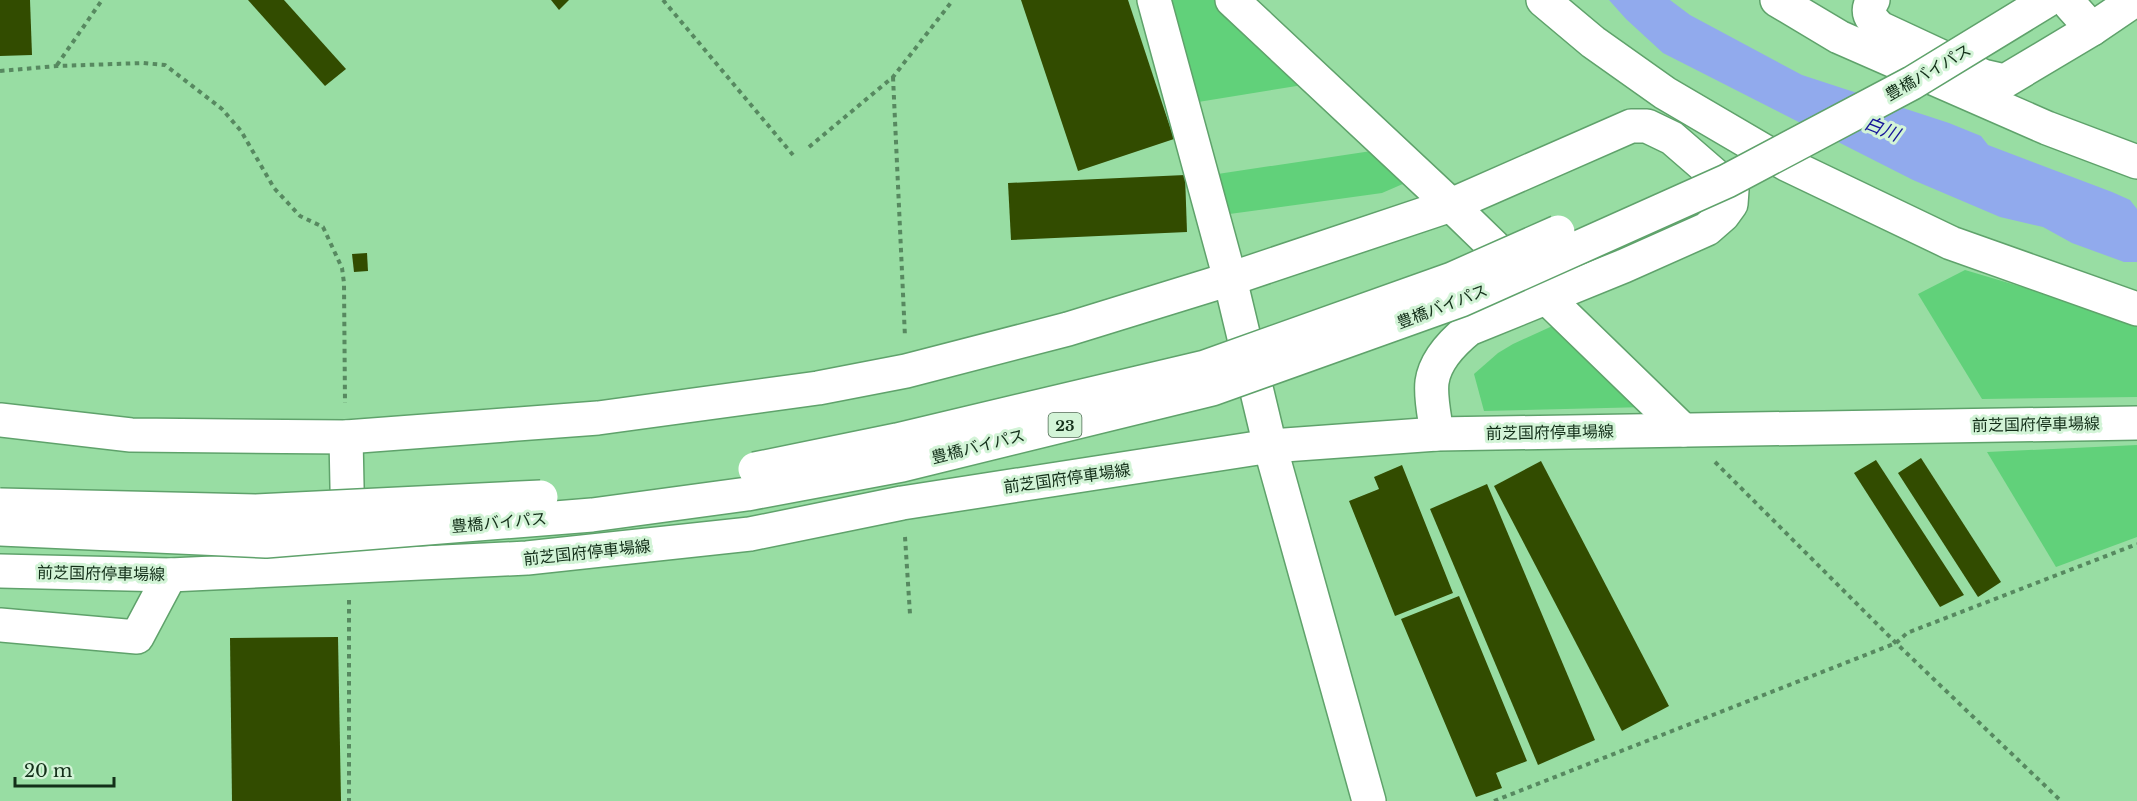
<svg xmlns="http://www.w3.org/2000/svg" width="2137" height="801" font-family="'Libre Baskerville','Noto Sans JP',serif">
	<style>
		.green { fill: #61d17a }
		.water { fill: #91aaed }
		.building { fill: #324c00 }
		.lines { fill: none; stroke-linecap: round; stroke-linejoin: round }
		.street-casing { stroke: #5fa26b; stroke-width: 36 }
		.secondary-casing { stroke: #5fa26b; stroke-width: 36 }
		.path { stroke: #578960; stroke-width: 4; stroke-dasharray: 4.5 4.5; stroke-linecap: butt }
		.street { stroke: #fff; stroke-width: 33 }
		.secondary { stroke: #fff; stroke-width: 33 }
		.highway-bridge-casing { stroke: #5fa26b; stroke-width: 36; stroke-linecap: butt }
		.highway-bridge { stroke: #fff; stroke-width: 33 }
		.labels { text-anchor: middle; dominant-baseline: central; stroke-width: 6; stroke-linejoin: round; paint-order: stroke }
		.shield { fill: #d3f4d7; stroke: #4d6a52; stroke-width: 1.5 }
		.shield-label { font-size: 15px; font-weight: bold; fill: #132f19 }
		.street-label { font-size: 16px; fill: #132f19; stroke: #d3f4d7 }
		.water-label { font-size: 18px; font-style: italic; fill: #151498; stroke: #d3f4d7 }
	</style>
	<rect width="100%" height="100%" fill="#98dda3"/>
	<!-- green -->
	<g class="green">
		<path d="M1163,0H1220L1309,84L1192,103Z"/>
		<path d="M1378,150L1412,180L1382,193L1222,215L1211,175Z"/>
		<path d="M1965,270L2137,321V397L1982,399L1918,294Z"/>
		<path d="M1559,323L1647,407L1484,411L1474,374L1498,353L1513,344Z"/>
		<path d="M2137,445V537L2056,567L1987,452Z"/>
	</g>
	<!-- water -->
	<path class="water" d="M1609,0H1670L1690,15L1802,75L1949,123L1981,136L1988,145L2112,192L2130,200L2137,209V262H2124L2072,243L2043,227L2000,217L1913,180L1663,53L1626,19Z"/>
	<!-- building -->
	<g class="building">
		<path d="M0,0H30L32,55L0,56Z"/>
		<path d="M248,0H284L346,69L325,86Z"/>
		<path d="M551,0H569L559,10Z"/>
		<path d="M1021,0H1128L1174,139L1078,171Z"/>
		<path d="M1185,175L1187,232L1011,240L1008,183Z"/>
		<path d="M367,253L368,271L354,272L352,254Z"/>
		<path d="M1921,458L2001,582L1978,597L1898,473Z"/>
		<path d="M1876,460L1964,595L1940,607L1854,473Z"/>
		<path d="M1541,461L1669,706L1622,731L1494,486Z"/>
		<path d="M1402,465L1453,593L1395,616L1349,501L1379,489L1374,477Z"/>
		<path d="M1487,484L1595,740L1538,765L1430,509Z"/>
		<path d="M1459,596L1527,761L1496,773L1502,788L1476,797L1401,619Z"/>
		<path d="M338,637L341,801H232L230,638Z"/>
	</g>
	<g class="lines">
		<defs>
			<g id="street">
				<path d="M1154,0L1230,279L1270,446L1369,801"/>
				<path d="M1232,0L1451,205L1683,430"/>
				<path d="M1543,0L1593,42L1665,93L1786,164L1951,243L2137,309"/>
				<path d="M1777,0L1839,37L2047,128L2137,162"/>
				<path d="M1873,0C1865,12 1871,19 1880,28L1983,76L2005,81L2092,29L2135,0"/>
				<path d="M2066,0L2092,29"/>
				<path d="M0,420L131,435L346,437L598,418L818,388L906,371L1068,329L1230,279L1451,205L1631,126H1647L1672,138L1732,190L1731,204L1723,215L1707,229L1624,266L1469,329C1453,342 1435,360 1432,382C1430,398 1435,418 1437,434"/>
				<path d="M346,437L348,534"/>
				<path d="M0,625L137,637L170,575"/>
			</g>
			<path id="secondary" d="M0,571L170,575L527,558L750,534L902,503L1270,446L1437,434L2137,423"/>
		</defs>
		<!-- street casing -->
		<use href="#street" class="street-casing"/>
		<!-- secondary casing -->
		<use href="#secondary" class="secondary-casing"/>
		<!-- path -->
		<g class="path">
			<path d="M663,0L793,155"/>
			<path d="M57,65L102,0"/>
			<path d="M0,71L57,66L143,63L165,65L222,109L241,131L274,188L300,216L323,227L342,268L344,283L345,403"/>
			<path d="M893,77L905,337"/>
			<path d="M809,147L893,77L953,0"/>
			<path d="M1715,462L1896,643L2061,801"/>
			<path d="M905,537L910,614"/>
			<path d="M349,600V801"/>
			<path d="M1494,801L1896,643L1907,633L2137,544"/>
		</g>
		<!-- street -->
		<use href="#street" class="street"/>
		<!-- secondary -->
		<use href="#secondary" class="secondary"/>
		<defs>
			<g id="highway-bridge">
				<path d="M755,469L897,440L1205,367L1452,279L1558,232"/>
				<path d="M0,505L256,511L541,497"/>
				<path d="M0,529L266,541L592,515L747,494L902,465L1212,389L1461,300L1727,181L1912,83L2048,0"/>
			</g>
		</defs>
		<!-- highway-bridge casing -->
		<use href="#highway-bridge" class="highway-bridge-casing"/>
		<!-- highway-bridge -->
		<use href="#highway-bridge" class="highway-bridge"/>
	</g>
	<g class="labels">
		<!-- shield labels -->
		<rect class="shield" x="1048.5" y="413" width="33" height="24" rx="4.5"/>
		<g class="shield-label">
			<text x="1065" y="425">23</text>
		</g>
		<!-- street labels -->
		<g class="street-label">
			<text transform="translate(1928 72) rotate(-30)">豊橋バイパス</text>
			<text transform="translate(1442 306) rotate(-21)">豊橋バイパス</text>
			<text transform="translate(2036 424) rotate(-1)">前芝国府停車場線</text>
			<text transform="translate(1550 432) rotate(-1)">前芝国府停車場線</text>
			<text transform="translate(978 446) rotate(-14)">豊橋バイパス</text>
			<text transform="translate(1067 478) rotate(-8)">前芝国府停車場線</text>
			<text transform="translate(499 522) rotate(-5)">豊橋バイパス</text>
			<text transform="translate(587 552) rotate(-6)">前芝国府停車場線</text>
			<text transform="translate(101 573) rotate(1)">前芝国府停車場線</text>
		</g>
		<!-- water labels -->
		<g class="water-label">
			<text transform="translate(1882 129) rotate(22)">白川</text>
		</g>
	</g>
	<!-- scale -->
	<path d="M15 777v9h99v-9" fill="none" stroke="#132f19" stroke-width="3"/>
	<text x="24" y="777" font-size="18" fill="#132f19" stroke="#d3f4d7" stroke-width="4.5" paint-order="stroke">20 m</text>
</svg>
